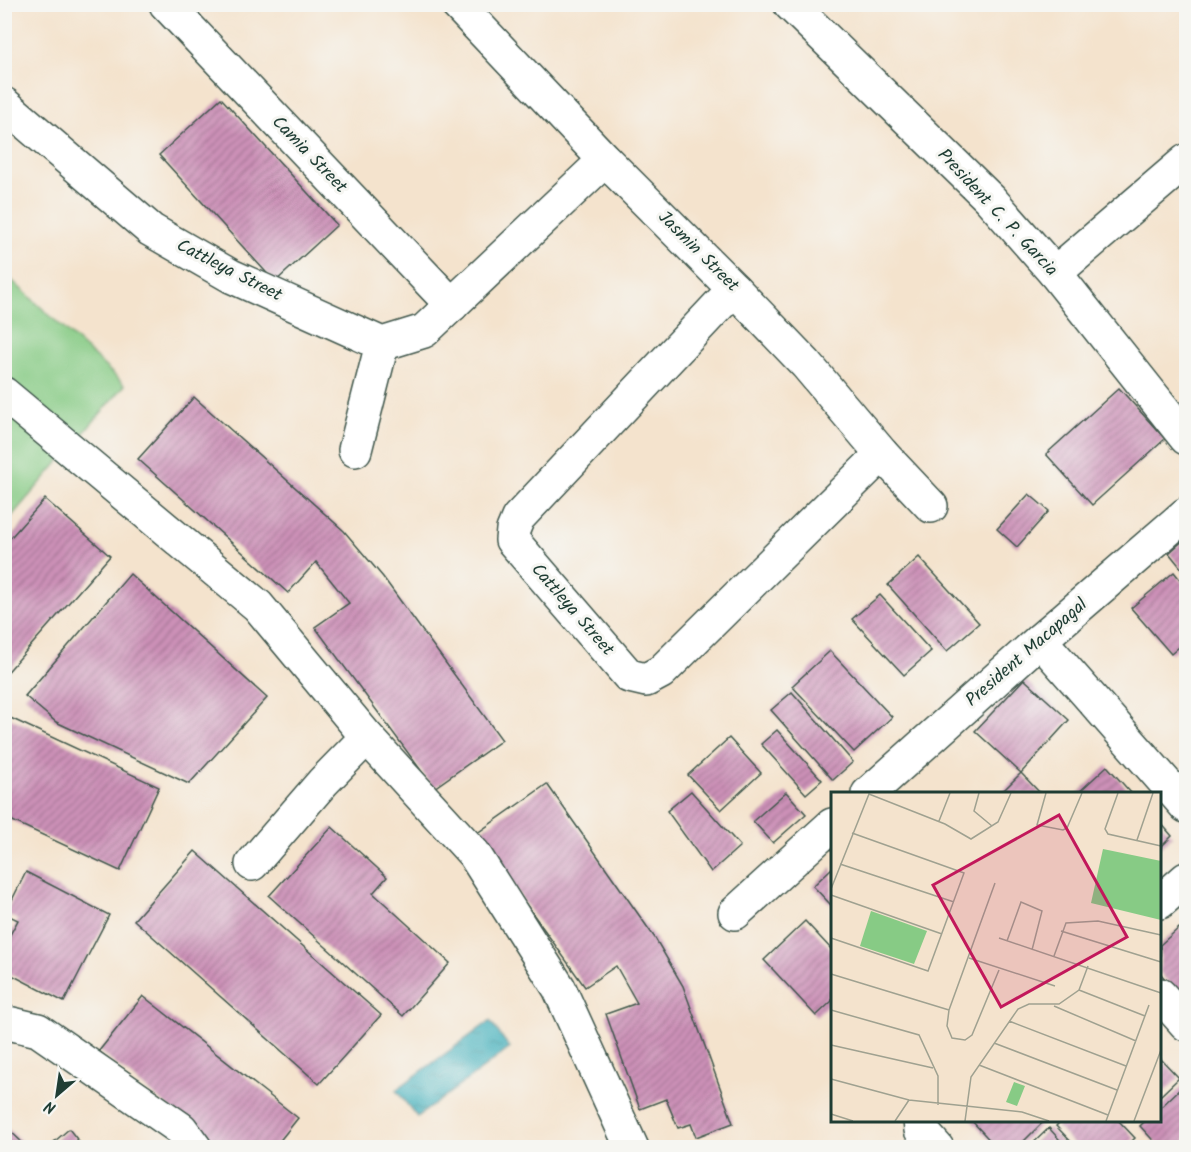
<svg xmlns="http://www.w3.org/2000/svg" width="1191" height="1152" font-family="Kalam,sans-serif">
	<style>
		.grass { fill: #87cb85; stroke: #53845c; stroke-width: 1.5 }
		.water { fill: url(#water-ripples); stroke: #307678; stroke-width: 1.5 }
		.building { fill: url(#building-hatch) }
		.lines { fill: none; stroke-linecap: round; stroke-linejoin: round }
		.minor-casing { stroke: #3f564b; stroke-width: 36 }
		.minor { stroke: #fff; stroke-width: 33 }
		.labels { text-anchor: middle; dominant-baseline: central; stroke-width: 6; stroke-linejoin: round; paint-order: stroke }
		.street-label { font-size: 18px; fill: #1f3d34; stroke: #f6f6f2 }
		.inset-road { fill: none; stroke: #9fa190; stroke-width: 1.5 }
		.view { fill: #c2185b; fill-opacity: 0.15; stroke: #c2185b; stroke-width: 3 }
		.inset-edge { fill: none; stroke: #1f3d34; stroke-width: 3 }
	</style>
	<defs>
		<pattern id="water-ripples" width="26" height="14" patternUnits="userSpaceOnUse" patternTransform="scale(1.5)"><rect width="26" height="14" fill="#40afbb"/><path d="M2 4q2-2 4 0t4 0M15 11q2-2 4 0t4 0" fill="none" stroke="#359099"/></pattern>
		<pattern id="building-hatch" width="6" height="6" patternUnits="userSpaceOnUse" patternTransform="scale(1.5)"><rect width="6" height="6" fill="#cc90b7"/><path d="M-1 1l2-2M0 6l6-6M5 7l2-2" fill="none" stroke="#a57796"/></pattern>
	</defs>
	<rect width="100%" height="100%" fill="#f6f6f2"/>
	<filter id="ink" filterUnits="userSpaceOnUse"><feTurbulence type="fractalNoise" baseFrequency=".0167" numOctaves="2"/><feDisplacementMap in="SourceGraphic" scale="12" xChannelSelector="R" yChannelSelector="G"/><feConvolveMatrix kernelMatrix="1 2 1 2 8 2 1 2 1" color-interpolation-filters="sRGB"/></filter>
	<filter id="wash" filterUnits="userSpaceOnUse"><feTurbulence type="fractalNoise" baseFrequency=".008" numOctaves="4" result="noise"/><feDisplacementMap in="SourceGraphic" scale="24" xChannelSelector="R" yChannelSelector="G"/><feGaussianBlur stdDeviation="1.35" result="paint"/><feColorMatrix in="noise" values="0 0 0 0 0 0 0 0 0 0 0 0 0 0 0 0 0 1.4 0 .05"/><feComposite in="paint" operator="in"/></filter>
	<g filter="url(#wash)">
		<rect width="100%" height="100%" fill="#f4e3cd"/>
		<!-- grass -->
		<path class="grass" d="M5,274L125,385L5,524Z"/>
		<!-- water -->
		<path class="water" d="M490,1021L510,1048L417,1117L396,1090Z"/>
		<g id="blocks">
			<!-- building -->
			<g class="building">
				<path d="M221,98L337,225L275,282L159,155Z"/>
				<path d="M1119,388L1165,439L1092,505L1046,454Z"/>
				<path d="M194,397L344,531L383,577L502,740L434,788L315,627L349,603L316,562L288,593L138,459Z"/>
				<path d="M1029,494L1049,511L1017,547L997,529Z"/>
				<path d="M45,499L110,556L4,676V545Z"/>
				<path d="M1186,538V574L1169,553Z"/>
				<path d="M919,557L979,623L947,651L888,585Z"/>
				<path d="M1174,572L1186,587V641L1171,654L1131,608Z"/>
				<path d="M130,574L267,698L189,784L56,722L25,696Z"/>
				<path d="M880,595L931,651L904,675L852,619Z"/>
				<path d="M830,651L892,717L854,752L792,686Z"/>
				<path d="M1024,679L1069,720L1021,773L975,731Z"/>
				<path d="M792,692L853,762L833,780L771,710Z"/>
				<path d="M4,715L159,787L120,871L4,817Z"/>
				<path d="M777,730L822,780L806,794L761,744Z"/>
				<path d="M729,738L761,773L721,810L688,775Z"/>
				<path d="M1107,766L1132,794H1077Z"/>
				<path d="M1021,773L1041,794H1000Z"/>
				<path d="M547,784L655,938L683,986L733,1123L696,1137L691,1124L678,1128L666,1099L640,1109L606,1014L637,1003L616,966L585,987L476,834Z"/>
				<path d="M691,791L740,846L711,872L667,811Z"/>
				<path d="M786,792L806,814L773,843L753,821Z"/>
				<path d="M1160,822L1172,836L1160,848Z"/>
				<path d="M332,827L387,877L373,893L450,963L403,1016L269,896Z"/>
				<path d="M195,851L381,1015L319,1084L134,920Z"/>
				<path d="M832,868V906L813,886Z"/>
				<path d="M26,872L109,915L64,1002L4,971V946L18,920L5,914Z"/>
				<path d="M805,921L832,950V1001L816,1016L764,960Z"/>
				<path d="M1179,928L1186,937V1003L1160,973V945Z"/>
				<path d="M143,996L298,1118L274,1148H220L99,1051Z"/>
				<path d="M1160,1058L1179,1078L1160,1096Z"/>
				<path d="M1184,1085L1186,1087V1148H1160L1140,1126L1146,1120H1160V1108Z"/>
				<path d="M971,1120H1045L1017,1148H997Z"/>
				<path d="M1062,1120H1118L1135,1138L1125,1148H1077L1056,1126Z"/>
				<path d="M4,1125L26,1146L24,1148H4Z"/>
				<path d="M1049,1128L1067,1148H1028Z"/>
				<path d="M69,1129L84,1148H47Z"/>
			</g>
		</g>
	</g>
	<g filter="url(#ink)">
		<use href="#blocks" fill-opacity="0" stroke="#3f564b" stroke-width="1.5"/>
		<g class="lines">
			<defs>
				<g id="minor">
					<path d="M166,4L452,305"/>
					<path d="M457,4L605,160L734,289L806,364L882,454L931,506"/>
					<path d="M790,4L990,199L1055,273L1186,438"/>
					<path d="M4,104L151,230L231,276L382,344L424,331L605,160"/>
					<path d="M1055,273L1186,161"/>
					<path d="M734,289L518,518L513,530L512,540L629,676L646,680L661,672L882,454"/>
					<path d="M4,394L258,606L367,737L474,854L559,988L632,1148"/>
					<path d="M355,450L382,344"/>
					<path d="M1040,640L1186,806"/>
					<path d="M868,794L1040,640L1186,514"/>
					<path d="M252,864L323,782L367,737"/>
					<path d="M1160,902L1186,879"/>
					<path d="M735,913L832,825"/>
					<path d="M1160,995L1186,1024"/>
					<path d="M4,1022L38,1030L181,1129L195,1148"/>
					<path d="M920,1120L921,1130L937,1148"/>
				</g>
			</defs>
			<!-- minor casing -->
			<use href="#minor" class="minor-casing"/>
			<!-- minor -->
			<use href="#minor" class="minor"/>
		</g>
	</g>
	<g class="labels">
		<!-- street labels -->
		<g class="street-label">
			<text transform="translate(309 155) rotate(46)">Camia Street</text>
			<text transform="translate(997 213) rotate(47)">President C. P. Garcia</text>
			<text transform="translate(698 252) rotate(45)">Jasmin Street</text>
			<text transform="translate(229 271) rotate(27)">Cattleya Street</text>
			<text transform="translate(572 610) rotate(49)">Cattleya Street</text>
			<text transform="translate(1027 653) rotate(-41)">President Macapagal</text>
		</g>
	</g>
	<!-- overview -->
	<g transform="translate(831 792)">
		<rect width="330" height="330" fill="#f4e3cd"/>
		<path d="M272,57L330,69V128L260,111ZM183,290L194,294L186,314L175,310Z" fill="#87cb85"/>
		<path d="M40,119L96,139L83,172L29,154Z" fill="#87cb85"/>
		<path class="inset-road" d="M148,1L143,19L161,34M215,1L206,33L232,38L236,36L251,1M287,1L274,37L277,42L330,54M108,29L119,1M306,48L322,1M9,72L123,110M164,91L118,218L116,234L121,246L134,248L141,243L168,178M0,97L38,2L114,32L140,47L167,30L180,1M0,103L111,142M230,139L330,170M0,146L97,179L133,81L21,41M168,146L330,201M176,149L190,110L211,119L201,158M223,164L235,131L267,129L330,143M138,166L224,194M0,182L118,218M248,198L314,224M223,214L305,249M0,218L88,243L107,284V313M178,229L295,274M163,251L286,298M0,253L102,276M148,273L277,323M0,287L78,308L191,320L218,329M0,322L22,329M64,329L78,308M134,329L140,285L187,217L198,212H228L248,198L257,174M275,329L318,213M303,329L330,258"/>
		<path class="view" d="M228,23L296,145L170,215L102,93Z"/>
		<rect width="330" height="330" class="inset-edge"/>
	</g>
	<!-- margin -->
	<rect width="1191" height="1152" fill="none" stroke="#f6f6f2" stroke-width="24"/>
	<!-- north arrow -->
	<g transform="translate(57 1095) rotate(209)" stroke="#f6f6f2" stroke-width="4.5" paint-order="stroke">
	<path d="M0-4.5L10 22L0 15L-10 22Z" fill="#1f3d34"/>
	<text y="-9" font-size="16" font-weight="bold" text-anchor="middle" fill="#1f3d34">N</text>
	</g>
</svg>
